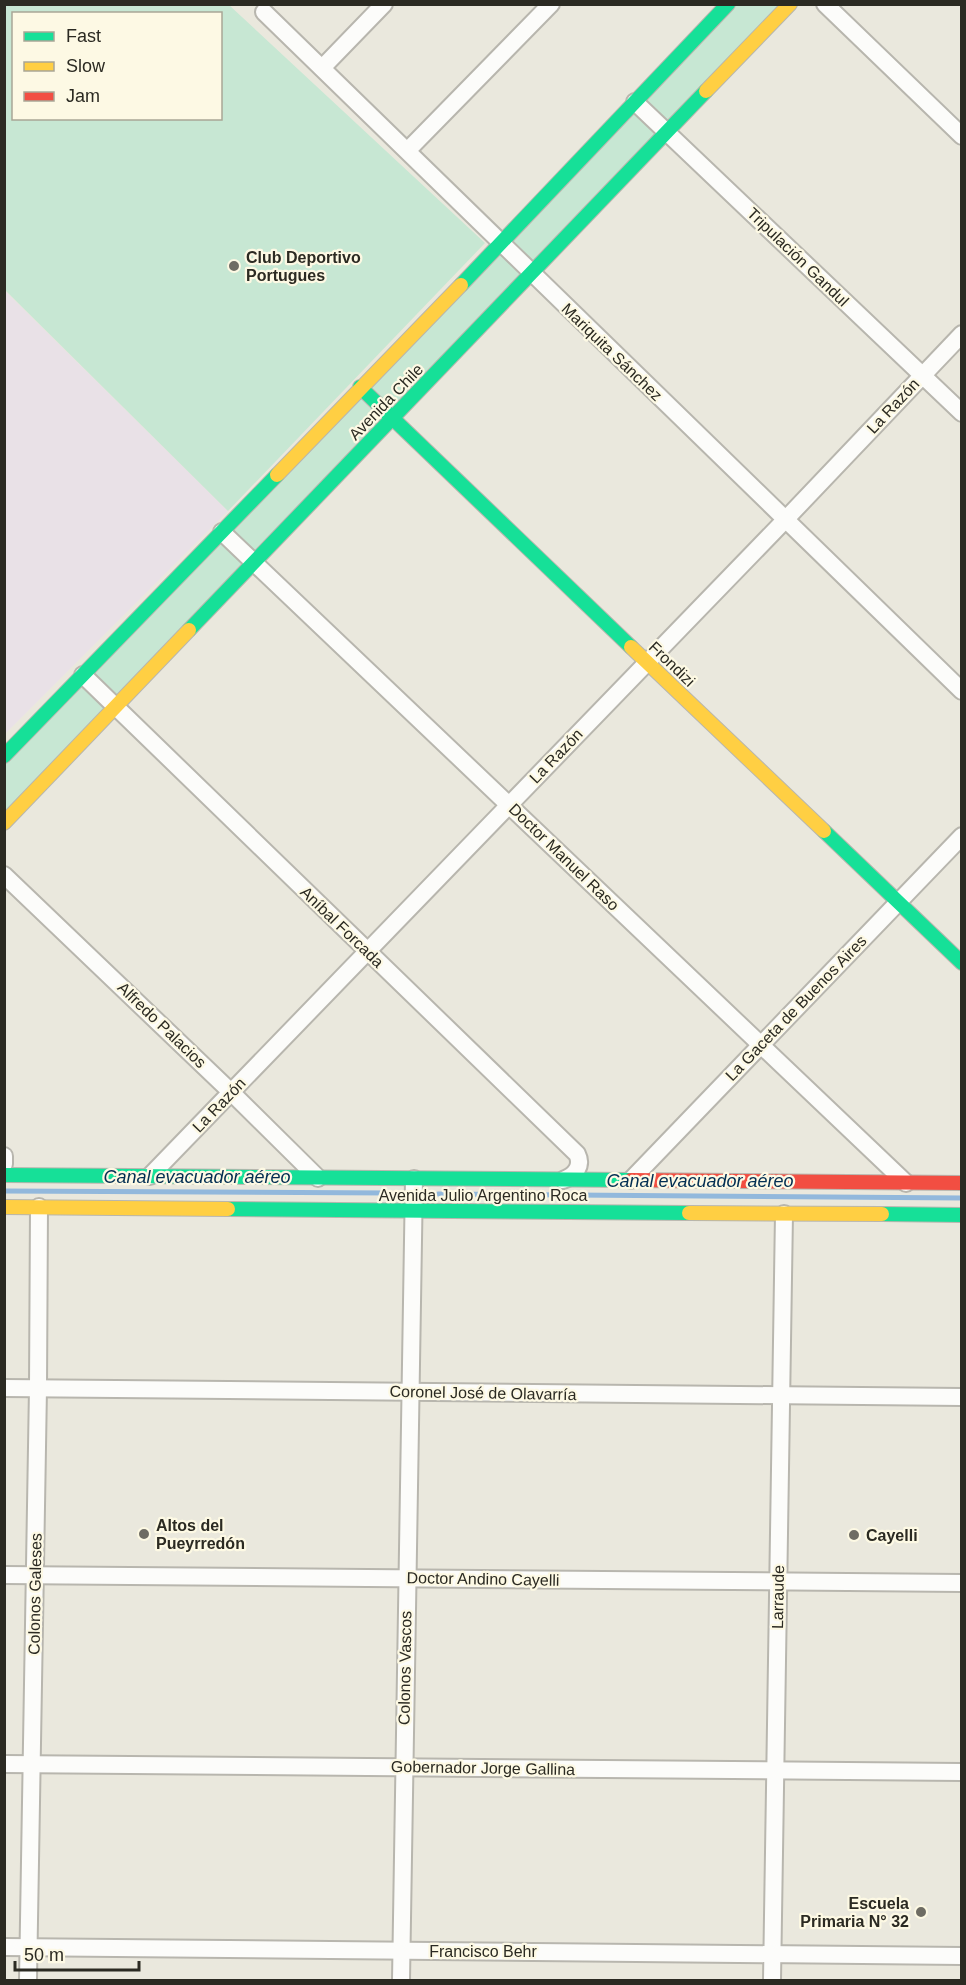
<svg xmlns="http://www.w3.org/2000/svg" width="966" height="1985" font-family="Helvetica,sans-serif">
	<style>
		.commercial { fill: #e9e1e7 }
		.green { fill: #c7e7d3; fill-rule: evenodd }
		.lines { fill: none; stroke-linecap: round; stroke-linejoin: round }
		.stream { stroke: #92b8dc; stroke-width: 5 }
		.street-casing { stroke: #b8b6ae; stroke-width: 20 }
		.fast-casing { stroke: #b8b6ae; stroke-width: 16 }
		.slow-casing { stroke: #b8b6ae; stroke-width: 16 }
		.jam-casing { stroke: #b8b6ae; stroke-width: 16 }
		.street { stroke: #fcfcfa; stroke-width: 16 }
		.fast { stroke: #16e098; stroke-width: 14 }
		.slow { stroke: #ffcf43; stroke-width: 14 }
		.jam { stroke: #f24e42; stroke-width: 14 }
		.poi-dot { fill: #6e6c63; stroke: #fdf9e4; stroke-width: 2 }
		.labels { text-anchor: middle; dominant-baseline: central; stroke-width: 4.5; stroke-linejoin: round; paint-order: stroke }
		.poi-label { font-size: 16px; font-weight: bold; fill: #2b2a22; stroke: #fdf9e4; text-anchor: start }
		.street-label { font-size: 16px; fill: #2b2a22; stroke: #fdf9e4 }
		.water-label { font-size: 18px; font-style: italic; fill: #032e52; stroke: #fdf9e4 }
	</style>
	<rect width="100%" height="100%" fill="#eae8dd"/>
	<!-- commercial -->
	<path class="commercial" d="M4,290L228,511L5,734H4Z"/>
	<!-- green -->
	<g class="green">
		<path d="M4,5H229L485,243L228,511L5,290ZM14,14H220V118H14Z"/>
		<path d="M728,5H790L5,823V756Z"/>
	</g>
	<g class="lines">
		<!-- stream -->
		<g class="stream">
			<path d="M4,1191L389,1193"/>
			<path d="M438,1194L962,1198"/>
		</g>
		<defs>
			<g id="street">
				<path d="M825,4L962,136"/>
				<path d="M264,12L962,691"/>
				<path d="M322,68L384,4"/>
				<path d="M635,102L962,413"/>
				<path d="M408,150L551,4"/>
				<path d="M222,532L906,1183"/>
				<path d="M83,675L577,1154C583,1166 575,1176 563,1180"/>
				<path d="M4,875L231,1092L318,1178"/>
				<path d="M4,1156V1164"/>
				<path d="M150,1176L785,520L962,334"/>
				<path d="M631,1180L962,836"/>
				<path d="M4,1388L962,1397"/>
				<path d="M4,1575L962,1583"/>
				<path d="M4,1764L962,1772"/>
				<path d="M4,1947L962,1956"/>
				<path d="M28,1980L38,1388L39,1207"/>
				<path d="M401,1980L414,1179"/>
				<path d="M772,1980L784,1214"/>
			</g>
			<g id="fast">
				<path d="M461,285L728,4"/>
				<path d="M360,387L631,647"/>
				<path d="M189,630L706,91"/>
				<path d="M4,756L277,475"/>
				<path d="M824,831L962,963"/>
				<path d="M4,1175L631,1180"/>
				<path d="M228,1209L689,1213"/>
				<path d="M882,1214L962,1215"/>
			</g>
			<g id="slow">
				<path d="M706,91L790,4"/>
				<path d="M277,475L461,285"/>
				<path d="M631,647L824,831"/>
				<path d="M4,823L189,630"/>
				<path d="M4,1207L228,1209"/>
				<path d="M689,1213L882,1214"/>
			</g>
			<path id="jam" d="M631,1180L962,1183"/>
		</defs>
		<!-- street casing -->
		<use href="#street" class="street-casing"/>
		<!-- fast casing -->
		<use href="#fast" class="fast-casing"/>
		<!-- slow casing -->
		<use href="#slow" class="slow-casing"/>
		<!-- jam casing -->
		<use href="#jam" class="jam-casing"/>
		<!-- street -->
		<use href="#street" class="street"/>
		<!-- fast -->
		<use href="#fast" class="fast"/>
		<!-- slow -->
		<use href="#slow" class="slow"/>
		<!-- jam -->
		<use href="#jam" class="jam"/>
	</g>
	<!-- markers -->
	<g class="poi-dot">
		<circle cx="234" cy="266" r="6"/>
		<circle cx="144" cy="1534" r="6"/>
		<circle cx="854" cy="1535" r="6"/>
		<circle cx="921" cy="1912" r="6"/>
	</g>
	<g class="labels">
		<!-- poi labels -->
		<g class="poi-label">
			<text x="246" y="257">Club Deportivo<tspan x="246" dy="18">Portugues</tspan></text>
			<text x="156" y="1525">Altos del<tspan x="156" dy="18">Pueyrredón</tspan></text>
			<text x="866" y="1535">Cayelli</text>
			<text x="909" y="1903" text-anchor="end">Escuela<tspan x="909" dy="18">Primaria N° 32</tspan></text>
		</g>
		<!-- street labels -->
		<g class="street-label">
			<text transform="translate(798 257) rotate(44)">Tripulación Gandul</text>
			<text transform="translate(612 352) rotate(44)">Mariquita Sánchez</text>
			<text transform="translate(386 402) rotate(-46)">Avenida Chile</text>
			<text transform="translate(893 406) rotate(-47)">La Razón</text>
			<text transform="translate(672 664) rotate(44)">Frondizi</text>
			<text transform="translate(556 756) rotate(-46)">La Razón</text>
			<text transform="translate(564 857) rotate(44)">Doctor Manuel Raso</text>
			<text transform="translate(342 927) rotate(44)">Aníbal Forcada</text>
			<text transform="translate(796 1008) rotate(-46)">La Gaceta de Buenos Aires</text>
			<text transform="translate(162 1025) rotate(44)">Alfredo Palacios</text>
			<text transform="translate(219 1105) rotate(-46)">La Razón</text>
			<text x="483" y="1195">Avenida Julio Argentino Roca</text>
			<text transform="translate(483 1393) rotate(1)">Coronel José de Olavarría</text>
			<text transform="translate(483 1579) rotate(1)">Doctor Andino Cayelli</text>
			<text transform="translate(35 1594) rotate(-89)">Colonos Galeses</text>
			<text transform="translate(778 1597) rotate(-89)">Larraude</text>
			<text transform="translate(405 1668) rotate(-89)">Colonos Vascos</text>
			<text transform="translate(483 1768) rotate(1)">Gobernador Jorge Gallina</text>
			<text x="483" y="1951">Francisco Behr</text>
		</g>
		<!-- water labels -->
		<g class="water-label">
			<text x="197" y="1177">Canal evacuador aéreo</text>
			<text x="700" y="1181">Canal evacuador aéreo</text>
		</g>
	</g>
	<!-- border -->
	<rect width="966" height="1985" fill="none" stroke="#2b2a22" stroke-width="12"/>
	<!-- legend -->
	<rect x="12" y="12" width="210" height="108" fill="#fdf9e4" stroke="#a9a696" stroke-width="1.5"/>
	<rect x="24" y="32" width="30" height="9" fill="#16e098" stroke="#a9a696" stroke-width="1.5"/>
	<text x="66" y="42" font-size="18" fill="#2b2a22">Fast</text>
	<rect x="24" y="62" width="30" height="9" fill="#ffcf43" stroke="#a9a696" stroke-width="1.5"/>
	<text x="66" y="72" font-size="18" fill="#2b2a22">Slow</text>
	<rect x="24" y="92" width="30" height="9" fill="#f24e42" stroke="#a9a696" stroke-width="1.5"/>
	<text x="66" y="102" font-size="18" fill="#2b2a22">Jam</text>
	<!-- scale -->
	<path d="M15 1961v9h124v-9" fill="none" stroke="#2b2a22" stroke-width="3"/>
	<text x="24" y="1961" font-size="18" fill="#2b2a22" stroke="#fdf9e4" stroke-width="4.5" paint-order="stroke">50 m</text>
</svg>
